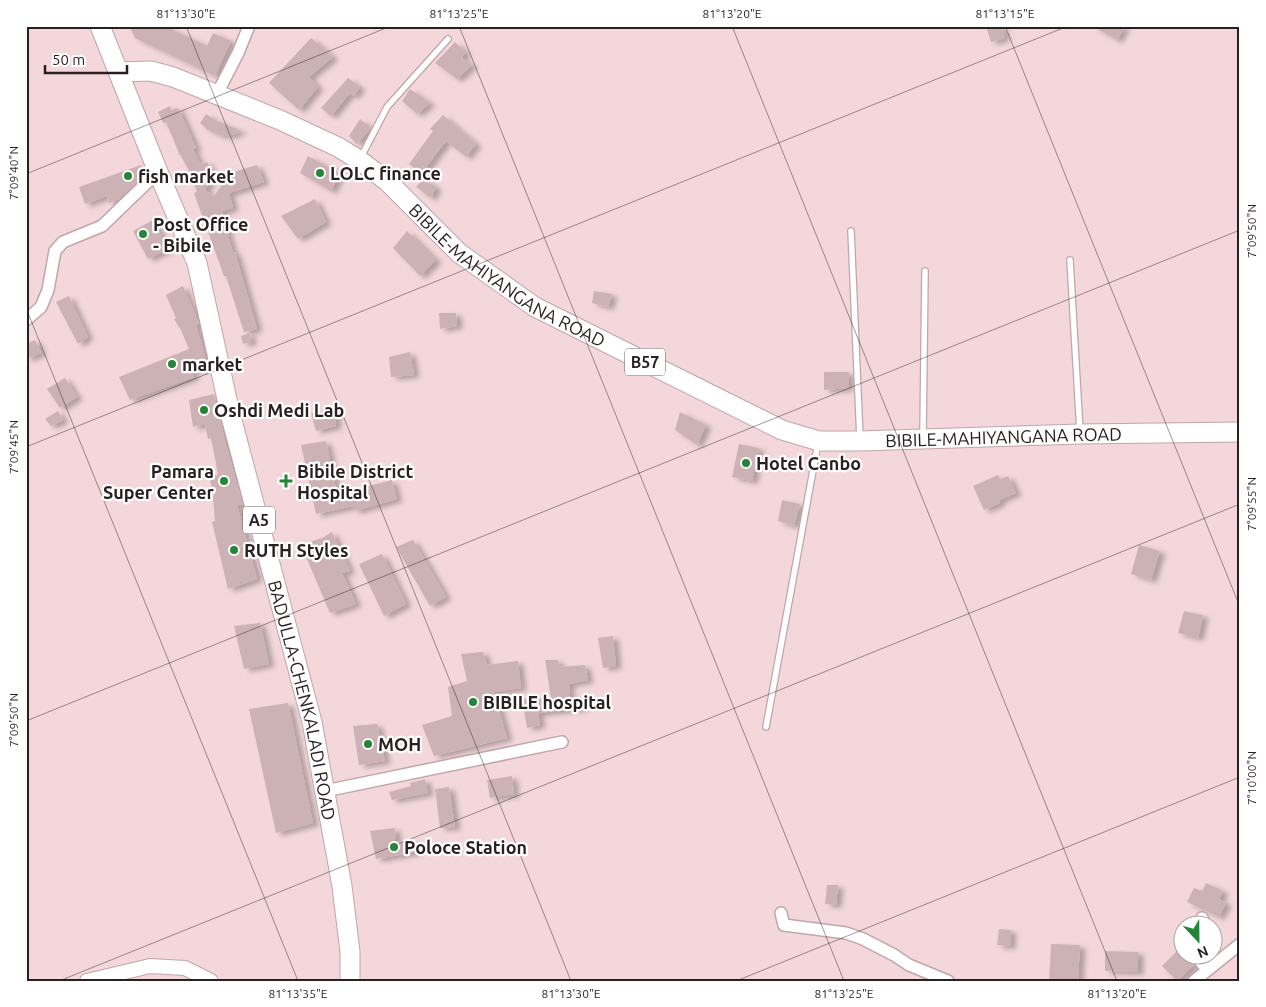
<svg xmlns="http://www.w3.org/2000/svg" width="1266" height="1007" font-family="Ubuntu,sans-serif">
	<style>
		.building { fill: #cdb2b5; filter: url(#shadow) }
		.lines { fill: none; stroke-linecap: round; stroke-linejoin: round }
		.service-casing { stroke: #c1a6a9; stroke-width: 8 }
		.minor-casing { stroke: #c1a6a9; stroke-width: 14 }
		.tertiary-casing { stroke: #c1a6a9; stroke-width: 16 }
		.primary-casing { stroke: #c1a6a9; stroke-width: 21 }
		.trunk-casing { stroke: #c1a6a9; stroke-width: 21 }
		.service { stroke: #fff; stroke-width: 5.5 }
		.minor { stroke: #fff; stroke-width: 11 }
		.tertiary { stroke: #fff; stroke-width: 14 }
		.primary { stroke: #fff; stroke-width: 19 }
		.trunk { stroke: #fff; stroke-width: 19 }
		.ticks { fill: none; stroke: #291f20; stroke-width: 1; stroke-opacity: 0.45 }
		.poi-dot { fill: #248538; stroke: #fff; stroke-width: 2 }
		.labels { text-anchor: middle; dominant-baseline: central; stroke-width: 4.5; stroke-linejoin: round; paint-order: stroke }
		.shield { fill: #fff; stroke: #696263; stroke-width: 1 }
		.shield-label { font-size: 16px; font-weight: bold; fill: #291f20 }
		.poi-label { font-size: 18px; font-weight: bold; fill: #291f20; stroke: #fff; text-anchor: start }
		.street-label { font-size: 18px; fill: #291f20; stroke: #fff }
		.neatline { fill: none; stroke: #291f20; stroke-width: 2 }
		.ticks-label { font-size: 12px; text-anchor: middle; fill: #291f20 }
	</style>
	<defs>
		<filter id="shadow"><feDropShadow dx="5.5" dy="3" stdDeviation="2.5" flood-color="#0004"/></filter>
	</defs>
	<rect width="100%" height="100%" fill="#f3d7da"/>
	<!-- building -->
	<g class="building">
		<path d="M129,26H165L207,46L213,33L231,41L215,76L135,38Z"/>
		<path d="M986,26H1001L1005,38L991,42Z"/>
		<path d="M1092,26H1125L1117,40Z"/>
		<path d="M311,38L333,57L309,77L318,87L299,110L269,83Z"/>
		<path d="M455,42L465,52L462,58L472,65L457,79L435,63Z"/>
		<path d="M348,78L360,87L354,96L350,93L331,116L321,108Z"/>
		<path d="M410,89L430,103L417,114L402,101Z"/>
		<path d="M170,106L171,110L178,108L196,148L193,149L200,164L207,162L213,175L205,190L214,196L230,173L257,165L264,182L229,193L233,208L222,211L230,243L233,252H235L257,329L244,332L226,276H224L194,193L197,192L189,171L180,154L178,155L179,153L166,122L163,123L158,112Z"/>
		<path d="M206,114L215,120L242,131L228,136L224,134L223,136L208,130L200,123Z"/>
		<path d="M443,115L476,144L466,157L446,141L421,174L409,164L433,131L430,129Z"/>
		<path d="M360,119L371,128L357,144L349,136Z"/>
		<path d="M308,156L340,173L331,191L300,173Z"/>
		<path d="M141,165L144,175L119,199L109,203L107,196L85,204L79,187Z"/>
		<path d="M423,179L436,187L431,198L416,187Z"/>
		<path d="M315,199L326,222L298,239L281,216Z"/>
		<path d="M153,220L168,249L148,259L133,231Z"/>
		<path d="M407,231L436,260L420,276L393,248Z"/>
		<path d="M183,286L199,324L196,325L208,367L192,370L194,377L130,400L119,377L189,349L181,330L174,319L176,318L166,295Z"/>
		<path d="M594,291L612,294L608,307L592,303Z"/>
		<path d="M69,296L88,337L78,344L56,302Z"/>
		<path d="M439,313H456L457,326L440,329Z"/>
		<path d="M250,333L251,342L243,344L241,336Z"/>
		<path d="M35,340L41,353L26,359V344Z"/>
		<path d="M410,352L414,375L391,377L389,357Z"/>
		<path d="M824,372H849L848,388L824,390Z"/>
		<path d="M65,378L77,397L60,408L47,389Z"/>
		<path d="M214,394L224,437L243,504L237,505L257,579L228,589L212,522L215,521L213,496H214L209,476L218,475L215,458L211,438L208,439L205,424L193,427L189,400Z"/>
		<path d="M335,410L336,426L316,431L311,413Z"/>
		<path d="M58,411L63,420L51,426L45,419Z"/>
		<path d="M680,412L706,425L697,445L675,430Z"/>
		<path d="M326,441L337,494L392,480L397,499L355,511L353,506L316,514L301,445Z"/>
		<path d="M739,444L759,448L752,481L732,477Z"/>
		<path d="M998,475L1000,479L1008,476L1016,493L999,500L1000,503L984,510L973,486Z"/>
		<path d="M782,500L800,504L794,526L778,521Z"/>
		<path d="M332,532L350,571L342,573L356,604L330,613L301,545L322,538Z"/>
		<path d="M413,540L446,597L430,606L396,547Z"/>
		<path d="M1139,545L1160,551L1151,580L1131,574Z"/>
		<path d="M382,554L406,604L384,616L359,564Z"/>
		<path d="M1184,611L1203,615L1198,638L1178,633Z"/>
		<path d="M260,623L269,664L244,669L234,626Z"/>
		<path d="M613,636L616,666L603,668L598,638Z"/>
		<path d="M483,652L487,665L518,661L521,688L494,692L507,738L434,756L422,725L452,716L448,687L467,681L461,654Z"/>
		<path d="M545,660H558L559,667L585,665L588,680L569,684L570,700L583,699L582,708L538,713L540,725L527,728L522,699L551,698Z"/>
		<path d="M288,703L313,823L276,833L249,709Z"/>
		<path d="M377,724L385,761L359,765L353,726Z"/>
		<path d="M512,776L514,794L490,798L487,780Z"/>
		<path d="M425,779L428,793L392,800L389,792L411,786L410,783Z"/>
		<path d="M449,787L455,827L440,828L435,789Z"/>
		<path d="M395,828L396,842L414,840L416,852L376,859L370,831Z"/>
		<path d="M1206,883L1223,891L1219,899L1226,903L1219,917L1187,902L1194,888L1202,891Z"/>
		<path d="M827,885H838L836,905L825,904Z"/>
		<path d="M999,929L1011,930L1010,946L997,945Z"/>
		<path d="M1051,944L1080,945L1078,981H1049Z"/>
		<path d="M1179,949L1194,965L1177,981L1162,966Z"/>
		<path d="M1105,951L1138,952V972L1105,971Z"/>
	</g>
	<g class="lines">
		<defs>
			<g id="service">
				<path d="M361,157L387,107L448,39"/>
				<path d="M851,231L860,439"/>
				<path d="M1070,260L1080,432"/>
				<path d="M923,436L925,271"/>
				<path d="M766,727L818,443"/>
			</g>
			<g id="minor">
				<path d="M217,94L238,53L249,26"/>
				<path d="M26,320L41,307L48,290L55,251L63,242L102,226L158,172"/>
				<path d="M325,791L562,742"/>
				<path d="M781,913L784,925L846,933L863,939L894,955L909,965L948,981"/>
				<path d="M1202,918L1204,924"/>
				<path d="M1195,954L1207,970"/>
				<path d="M1194,981L1240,944"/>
			</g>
			<path id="tertiary" d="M87,981L150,966L185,968L211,981"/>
			<g id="primary">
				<path id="s1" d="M119,72L151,71L173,77L280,120L338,147L359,160L387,181L459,253L535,307L782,430L819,441H860L1080,434L1240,432"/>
			</g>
			<g id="trunk">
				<path id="s2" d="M100,26L158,172L197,263L230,413L312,722L342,886L350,952V981"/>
			</g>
		</defs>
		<!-- service casing -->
		<use href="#service" class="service-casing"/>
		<!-- minor casing -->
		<use href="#minor" class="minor-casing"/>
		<!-- tertiary casing -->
		<use href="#tertiary" class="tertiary-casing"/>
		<!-- primary casing -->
		<use href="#primary" class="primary-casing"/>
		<!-- trunk casing -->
		<use href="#trunk" class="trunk-casing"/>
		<!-- service -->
		<use href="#service" class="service"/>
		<!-- minor -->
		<use href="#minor" class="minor"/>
		<!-- tertiary -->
		<use href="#tertiary" class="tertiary"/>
		<!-- primary -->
		<use href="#primary" class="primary"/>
		<!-- trunk -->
		<use href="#trunk" class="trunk"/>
	</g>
	<!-- ticks -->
	<path class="ticks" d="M186,26L571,981M459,26L844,981M732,26L1117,981M1005,26L1240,607M26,174L391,26M26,308L298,981M26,447L1068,26M26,721L1240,230M59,981L1240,504M736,981L1240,777"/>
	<!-- markers -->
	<g class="poi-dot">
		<circle cx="320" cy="173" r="5"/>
		<circle cx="128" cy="176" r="5"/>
		<circle cx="143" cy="234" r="5"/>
		<circle cx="172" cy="364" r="5"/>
		<circle cx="204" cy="410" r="5"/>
		<circle cx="746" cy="463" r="5"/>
		<circle cx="224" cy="481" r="5"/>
		<path d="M283.5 473.5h5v5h5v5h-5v5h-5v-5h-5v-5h5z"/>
		<circle cx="234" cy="550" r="5"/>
		<circle cx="473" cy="702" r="5"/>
		<circle cx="368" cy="744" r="5"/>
		<circle cx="394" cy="847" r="5"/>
	</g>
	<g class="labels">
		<!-- shield labels -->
		<g class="shield">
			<rect x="625" y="348.5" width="40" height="27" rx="4"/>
			<rect x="243" y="506.5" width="32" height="27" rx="4"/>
		</g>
		<g class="shield-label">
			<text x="645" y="362">B57</text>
			<text x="259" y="520">A5</text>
		</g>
		<!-- poi labels -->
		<g class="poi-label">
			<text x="330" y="173">LOLC finance</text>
			<text x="138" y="176">fish market</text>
			<text x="153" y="224">Post Office<tspan x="153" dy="21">- Bibile</tspan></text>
			<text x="182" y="364">market</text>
			<text x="214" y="410">Oshdi Medi Lab</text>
			<text x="756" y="463">Hotel Canbo</text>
			<text x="214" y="471" text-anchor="end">Pamara<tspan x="214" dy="21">Super Center</tspan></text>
			<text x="297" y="471">Bibile District<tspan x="297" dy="21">Hospital</tspan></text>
			<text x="244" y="550">RUTH Styles</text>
			<text x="483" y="702">BIBILE hospital</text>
			<text x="378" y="744">MOH</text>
			<text x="404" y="847">Poloce Station</text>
		</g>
		<!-- street labels -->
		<g class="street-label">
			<text stroke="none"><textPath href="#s1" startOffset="448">BIBILE-MAHIYANGANA ROAD</textPath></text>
			<text stroke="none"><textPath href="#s1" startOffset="988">BIBILE-MAHIYANGANA ROAD</textPath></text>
			<text stroke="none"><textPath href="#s2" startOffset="706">BADULLA-CHENKALADI ROAD</textPath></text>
		</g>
	</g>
	<!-- border -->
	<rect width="1266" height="1007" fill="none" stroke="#ffffff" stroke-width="55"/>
	<!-- north arrow -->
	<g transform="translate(1198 940) rotate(158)"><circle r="24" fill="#ffffff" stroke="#a9a5a6"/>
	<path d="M0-4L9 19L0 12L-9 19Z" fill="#248538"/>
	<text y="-8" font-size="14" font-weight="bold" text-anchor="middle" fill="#291f20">N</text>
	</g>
	<!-- scale -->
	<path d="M45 65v8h82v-8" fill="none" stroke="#291f20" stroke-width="2.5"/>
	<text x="52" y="65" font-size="15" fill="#291f20" stroke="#ffffff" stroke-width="4" paint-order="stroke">50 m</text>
	<rect x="28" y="28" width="1210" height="952" class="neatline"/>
	<g class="ticks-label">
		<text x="186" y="18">81°13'30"E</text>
		<text x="459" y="18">81°13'25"E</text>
		<text x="732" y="18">81°13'20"E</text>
		<text x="1005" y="18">81°13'15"E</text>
		<text transform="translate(14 173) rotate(-90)" y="4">7°09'40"N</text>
		<text transform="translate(1252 231) rotate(-90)" y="4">7°09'50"N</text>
		<text transform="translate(14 447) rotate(-90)" y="4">7°09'45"N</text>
		<text transform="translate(1252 504) rotate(-90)" y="4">7°09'55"N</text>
		<text transform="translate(14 720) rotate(-90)" y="4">7°09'50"N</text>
		<text transform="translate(1252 778) rotate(-90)" y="4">7°10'00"N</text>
		<text x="298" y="998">81°13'35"E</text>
		<text x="571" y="998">81°13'30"E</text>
		<text x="844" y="998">81°13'25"E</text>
		<text x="1117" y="998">81°13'20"E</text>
	</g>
</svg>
